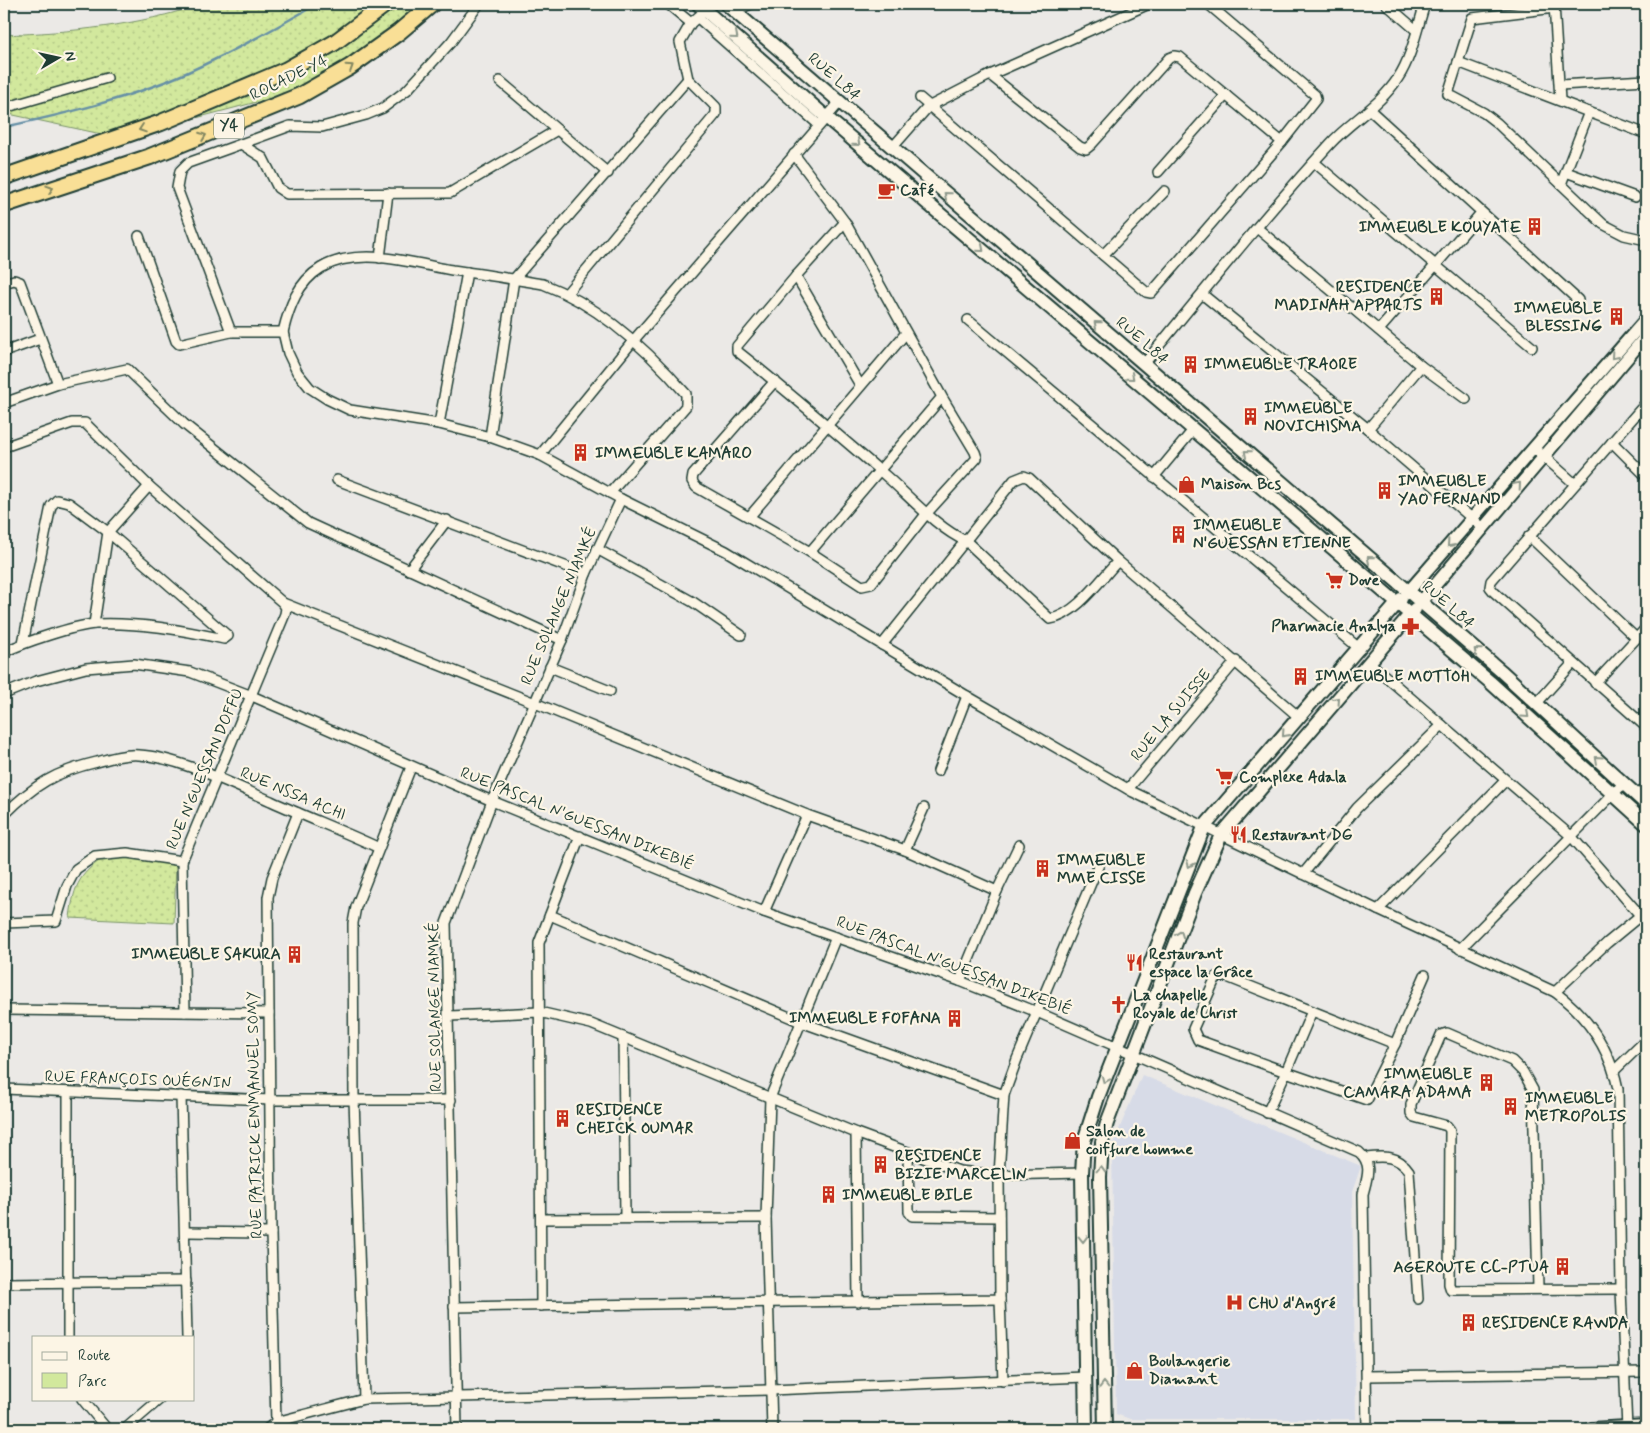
<svg xmlns="http://www.w3.org/2000/svg" width="1650" height="1433" font-family="Mynerve,sans-serif">
	<style>
		.built { fill: #d7dbe7 }
		.green { fill: url(#green-dots); stroke: #789268 }
		.lines { fill: none; stroke-linecap: round; stroke-linejoin: round }
		.stream { stroke: #6690a6; stroke-width: 2.5 }
		.minor-casing { stroke: #1f3d34; stroke-width: 12 }
		.tertiary-casing { stroke: #1f3d34; stroke-width: 15 }
		.secondary-casing { stroke: #1f3d34; stroke-width: 16 }
		.trunk-casing { stroke: #1f3d34; stroke-width: 19 }
		.minor { stroke: #fcf5e5; stroke-width: 9 }
		.tertiary { stroke: #fcf5e5; stroke-width: 11 }
		.secondary { stroke: #fcf5e5; stroke-width: 12 }
		.trunk { stroke: #f9df96; stroke-width: 15 }
		.oneway { stroke: #8e998c }
		.oneway2 { stroke: #818660 }
		.labels { text-anchor: middle; dominant-baseline: central; stroke-width: 4.5; stroke-linejoin: round; paint-order: stroke }
		.shield { fill: #fcf5e5; stroke: #617469; stroke-width: 1 }
		.shield-label { font-size: 15px; font-weight: bold; fill: #1f3d34 }
		.street-label { font-size: 16px; fill: #1f3d34; stroke: #fcf5e5 }
		.poi-label { font-size: 16px; font-weight: bold; fill: #1f3d34; stroke: #fcf5e5; text-anchor: start }
	</style>
	<defs>
		<pattern id="green-dots" width="8" height="8" patternUnits="userSpaceOnUse" patternTransform="scale(1.25)"><rect width="8" height="8" fill="#d2e89d"/><path d="M2 2h.1M6 6h.1" fill="none" stroke="#b4c888" stroke-width="1.8" stroke-linecap="round"/></pattern>
	</defs>
	<rect width="100%" height="100%" fill="#ebe9e6"/>
	<filter id="ink" filterUnits="userSpaceOnUse"><feTurbulence type="fractalNoise" baseFrequency=".02" numOctaves="2"/><feDisplacementMap in="SourceGraphic" scale="10" xChannelSelector="R" yChannelSelector="G"/><feConvolveMatrix kernelMatrix="1 2 1 2 8 2 1 2 1" color-interpolation-filters="sRGB"/></filter>
	<g filter="url(#ink)">
		<!-- built -->
		<path class="built" d="M1142,1075L1361,1166L1352,1192L1356,1419H1130L1116,1414L1112,1146Z"/>
		<!-- green -->
		<g class="green">
			<path d="M202,4H424L329,83L120,138L4,113V35C71,32 138,26 202,4Z"/>
			<path d="M109,854L176,862L174,923L70,918C74,883 80,873 109,854Z"/>
		</g>
		<g class="lines">
			<!-- stream -->
			<path class="stream" d="M4,127C65,114 128,99 186,73C231,53 274,29 317,4"/>
			<defs>
				<g id="minor">
					<path d="M668,4L691,23"/>
					<path d="M1386,4L1416,30"/>
					<path d="M1554,4L1560,100"/>
					<path d="M1555,8L1472,18L1448,94L1484,113L1497,123L1603,224L1624,235L1646,240"/>
					<path d="M734,11L751,4"/>
					<path d="M698,18L819,125"/>
					<path d="M1458,62L1646,134"/>
					<path d="M990,75L1080,147L1086,149L1091,145L1169,58L1174,56L1180,57L1282,142"/>
					<path d="M500,81L608,173"/>
					<path d="M1560,85L1646,80"/>
					<path d="M920,98L1146,292L1151,293L1282,142L1316,99L1315,95L1208,4"/>
					<path d="M4,108L107,78"/>
					<path d="M1370,110L1578,300"/>
					<path d="M241,144L290,126L322,127L366,115L383,108L407,90L451,42L479,4"/>
					<path d="M892,148L928,107L990,75L1149,4"/>
					<path d="M794,154L845,222L942,397L975,452L977,458L927,513L871,584L862,586L810,552L942,397"/>
					<path d="M1314,162L1532,347"/>
					<path d="M1158,172L1226,95"/>
					<path d="M1566,172L1635,197"/>
					<path d="M1561,184L1589,112"/>
					<path d="M845,222L796,276L737,346V351C788,391 837,434 886,476C909,496 938,529 966,541L1050,619C1075,616 1101,579 1118,561"/>
					<path d="M1257,228L1421,366L1466,399"/>
					<path d="M139,236L176,341L179,344L231,332H283C289,307 298,282 321,268C359,246 412,263 452,270C482,274 512,279 543,284C599,305 647,349 686,394V406L610,493"/>
					<path d="M1103,255L1165,191"/>
					<path d="M380,258L388,193"/>
					<path d="M796,276L860,385"/>
					<path d="M4,283L14,280L20,282L58,384"/>
					<path d="M567,293L716,114V107L688,79L680,42L691,23L706,10"/>
					<path d="M1202,294L1368,429L1482,527"/>
					<path d="M968,320L1360,649"/>
					<path d="M1379,330L1481,213"/>
					<path d="M231,332L177,188L180,171L188,163L241,144L263,158L278,188L287,194L450,193L557,130"/>
					<path d="M283,332L288,353L297,372L310,388L327,399L350,410L439,424L490,437L540,455L621,499L726,551L967,696L1133,792L1378,910L1555,992C1588,1017 1610,1048 1618,1089L1621,1289L1627,1429"/>
					<path d="M4,352L40,339"/>
					<path d="M1144,364C1205,290 1265,215 1330,144C1352,120 1380,106 1398,78C1412,57 1417,28 1425,4"/>
					<path d="M775,381L693,475L692,481L696,487L810,552"/>
					<path d="M4,403L58,384L127,369L184,424L308,523L562,640"/>
					<path d="M1646,403L1491,581L1490,587L1494,592L1646,727"/>
					<path d="M439,424L467,272"/>
					<path d="M1368,429L1421,366"/>
					<path d="M490,437L514,279L688,79"/>
					<path d="M1612,442L1646,476"/>
					<path d="M4,447L72,423H85L149,486L283,603L535,703L807,815L905,850L997,891"/>
					<path d="M1534,448L1575,484"/>
					<path d="M540,455L633,341L839,103"/>
					<path d="M1154,477L1193,430"/>
					<path d="M337,480L586,574"/>
					<path d="M750,516L906,333"/>
					<path d="M1529,536L1636,638"/>
					<path d="M597,549L693,602L741,635"/>
					<path d="M409,570L447,520"/>
					<path d="M94,624L108,532L149,486"/>
					<path d="M882,645L1014,480L1024,476L1029,478L1118,561L1300,718"/>
					<path d="M4,652C25,642 73,626 95,624C139,622 182,630 224,639L228,636L108,532L69,503L57,500L51,506L23,643"/>
					<path d="M1370,663L1571,836L1646,922"/>
					<path d="M550,667L610,691"/>
					<path d="M1595,683L1646,628"/>
					<path d="M4,694L36,681L86,668L134,664L190,672L252,696L492,801L764,912L960,981L1037,1012L1359,1152C1373,1164 1367,1178 1363,1194L1367,1429"/>
					<path d="M1537,703L1573,663"/>
					<path d="M938,771L967,696"/>
					<path d="M1128,789L1236,661"/>
					<path d="M1638,796L1646,787"/>
					<path d="M4,815C35,784 55,772 97,762C111,758 125,754 139,755C179,757 233,785 271,801C306,817 343,831 379,848"/>
					<path d="M905,850L924,808"/>
					<path d="M1303,874L1357,808L1442,725"/>
					<path d="M1378,910L1505,781"/>
					<path d="M764,912L807,815"/>
					<path d="M550,915L801,1022L1004,1095"/>
					<path d="M4,923L56,921L67,886L76,869L95,856L127,853L182,861"/>
					<path d="M1460,949L1624,783"/>
					<path d="M960,981L997,891L1019,845"/>
					<path d="M1555,992L1607,943L1641,915"/>
					<path d="M4,1010L269,1013"/>
					<path d="M1312,1011L1286,1072L1367,1100L1395,1044L1425,975"/>
					<path d="M185,1012L182,861L285,614L286,608L283,603"/>
					<path d="M450,1016L539,1012L591,1024L856,1133L959,1171L999,1175L1082,1173"/>
					<path d="M623,1037L625,1218"/>
					<path d="M1615,1070L1646,1040"/>
					<path d="M4,1089L271,1100H451"/>
					<path d="M181,1096L187,1337"/>
					<path d="M1267,1113L1286,1072L1198,1040L1193,1029L1216,977H1227L1395,1044"/>
					<path d="M856,1133L858,1302"/>
					<path d="M908,1152L909,1212L912,1216L999,1217"/>
					<path d="M1366,1158C1383,1156 1398,1155 1409,1171L1418,1299"/>
					<path d="M541,1219L766,1218"/>
					<path d="M186,1232L271,1233"/>
					<path d="M4,1283L186,1281"/>
					<path d="M1538,1288L1533,1090L1523,1072L1512,1061L1447,1033L1441,1035L1411,1104V1113L1414,1117L1447,1126L1450,1130L1449,1284L1451,1290L1621,1289"/>
					<path d="M1000,1299L1003,1381"/>
					<path d="M541,1306L539,943L580,836"/>
					<path d="M454,1307L1000,1299L999,1175L1004,1095L1017,1059L1100,862"/>
					<path d="M68,1337V1092"/>
					<path d="M1367,1376L1646,1372"/>
					<path d="M82,1399L107,1429"/>
					<path d="M364,1399L354,1099L353,923L356,907L411,767"/>
					<path d="M276,1422L271,1233L268,897L272,878L298,813"/>
					<path d="M125,1429L160,1399"/>
					<path d="M267,1429L276,1422L364,1399L770,1390L1085,1377"/>
					<path d="M457,1429L446,923L492,801L562,640L586,574L621,499"/>
					<path d="M772,1429L766,1218L770,1098L836,937"/>
				</g>
				<g id="tertiary">
					<path d="M1408,592L1646,319"/>
					<path d="M1420,603L1646,336"/>
				</g>
				<g id="secondary">
					<path d="M698,4L826,117L1490,682L1646,824"/>
					<path d="M726,4L1501,671L1646,804"/>
					<path d="M1086,1429L1082,1173L1084,1141L1098,1097L1204,827L1401,599"/>
					<path d="M1105,1429L1100,1177L1102,1142L1107,1123L1195,893L1221,835L1415,609"/>
					<path d="M1591,1429L1646,1426"/>
				</g>
				<g id="trunk">
					<path d="M4,177L160,123L286,70L334,43L386,4"/>
					<path d="M4,205L149,157L299,96L350,67L399,32L432,4"/>
				</g>
			</defs>
			<!-- minor casing -->
			<use href="#minor" class="minor-casing"/>
			<!-- tertiary casing -->
			<use href="#tertiary" class="tertiary-casing"/>
			<!-- secondary casing -->
			<use href="#secondary" class="secondary-casing"/>
			<!-- trunk casing -->
			<use href="#trunk" class="trunk-casing"/>
			<!-- minor -->
			<use href="#minor" class="minor"/>
			<!-- tertiary -->
			<use href="#tertiary" class="tertiary"/>
			<!-- secondary -->
			<use href="#secondary" class="secondary"/>
			<!-- trunk -->
			<use href="#trunk" class="trunk"/>
		</g>
		<!-- one-way arrows -->
		<defs><path id="oneway-chevron" d="M-2-3.5L2.5 0L-2 3.5" fill="none" stroke-width="1.6" stroke-linecap="round" stroke-linejoin="round" transform="scale(1.25)"/></defs>
		<g class="oneway">
			<use href="#oneway-chevron" transform="translate(735 36) rotate(41)"/>
			<use href="#oneway-chevron" transform="translate(857 143) rotate(41)"/>
			<use href="#oneway-chevron" transform="translate(947 195) rotate(-139)"/>
			<use href="#oneway-chevron" transform="translate(981 249) rotate(41)"/>
			<use href="#oneway-chevron" transform="translate(1097 324) rotate(-139)"/>
			<use href="#oneway-chevron" transform="translate(1614 356) rotate(131)"/>
			<use href="#oneway-chevron" transform="translate(1131 377) rotate(40)"/>
			<use href="#oneway-chevron" transform="translate(1247 453) rotate(-139)"/>
			<use href="#oneway-chevron" transform="translate(1518 485) rotate(-49)"/>
			<use href="#oneway-chevron" transform="translate(1450 544) rotate(132)"/>
			<use href="#oneway-chevron" transform="translate(1370 559) rotate(-139)"/>
			<use href="#oneway-chevron" transform="translate(1477 651) rotate(-140)"/>
			<use href="#oneway-chevron" transform="translate(1337 700) rotate(-48)"/>
			<use href="#oneway-chevron" transform="translate(1526 715) rotate(42)"/>
			<use href="#oneway-chevron" transform="translate(1285 734) rotate(132)"/>
			<use href="#oneway-chevron" transform="translate(1598 759) rotate(-138)"/>
			<use href="#oneway-chevron" transform="translate(1190 864) rotate(112)"/>
			<use href="#oneway-chevron" transform="translate(1180 934) rotate(-70)"/>
			<use href="#oneway-chevron" transform="translate(1105 1080) rotate(113)"/>
			<use href="#oneway-chevron" transform="translate(1101 1169) rotate(-88)"/>
			<use href="#oneway-chevron" transform="translate(1083 1239) rotate(89)"/>
			<use href="#oneway-chevron" transform="translate(1104 1385) rotate(-91)"/>
		</g>
		<g class="oneway2">
			<use href="#oneway-chevron" transform="translate(350 67) rotate(-33)"/>
			<use href="#oneway-chevron" transform="translate(142 129) rotate(161)"/>
			<use href="#oneway-chevron" transform="translate(203 136) rotate(-21)"/>
			<use href="#oneway-chevron" transform="translate(50 189) rotate(-18)"/>
		</g>
	</g>
	<!-- icons -->
	<defs>
		<symbol id="cafe-bare" viewBox="-9 -9 18 18"><path d="M-5.5-4.5H6V0H3Q3 3.5 0 3.5H-2.5Q-5.5 3.5-5.5 0ZM3-3.2v2h1.7v-2ZM-6 4.5H4V6H-6Z" fill="#c8321e" stroke="#fcf5e5" stroke-width="2.5" paint-order="stroke"/></symbol>
		<symbol id="building-bare" viewBox="-9 -9 18 18"><path d="M-4-6H4V6H1V3H-1V6H-4ZM-2.5-4.3h1.7v1.8h-1.7ZM.8-4.3h1.7v1.8H.8ZM-2.5-1h1.7V.8h-1.7ZM.8-1h1.7V.8H.8Z" fill="#c8321e" stroke="#fcf5e5" stroke-width="2.5" paint-order="stroke"/></symbol>
		<symbol id="shop-bare" viewBox="-9 -9 18 18"><path d="M-5-2.5h2.3a2.7 3.5 0 0 1 5.4 0H5L5.5 6h-11ZM-1.5-2.5h3a1.5 2.3 0 0 0-3 0Z" fill="#c8321e" stroke="#fcf5e5" stroke-width="2.5" paint-order="stroke"/></symbol>
		<symbol id="supermarket-bare" viewBox="-9 -9 18 18"><path d="M-6-5.5h2.5l.6 2H6L4.5 2H-2.5L-4.4-4H-6ZM-1.5 3.2a1.3 1.3 0 1 0 .1 0ZM3 3.2a1.3 1.3 0 1 0 .1 0Z" fill="#c8321e" stroke="#fcf5e5" stroke-width="2.5" paint-order="stroke"/></symbol>
		<symbol id="pharmacy-bare" viewBox="-9 -9 18 18"><path d="M-2-6h4v4h4v4h-4v4h-4v-4h-4v-4h4Z" fill="#c8321e" stroke="#fcf5e5" stroke-width="2.5" paint-order="stroke"/></symbol>
		<symbol id="restaurant-bare" viewBox="-9 -9 18 18"><path d="M-5-6h1v4h1v-4h1v4h1v-4h1v5L-1.5 .5V6h-2V.5L-5-1ZM5-6V6H3V1.5H1.5Q1.5-4 5-6Z" fill="#c8321e" stroke="#fcf5e5" stroke-width="2.5" paint-order="stroke"/></symbol>
		<symbol id="church-bare" viewBox="-9 -9 18 18"><path d="M-1.2-6h2.4v3.5h3.3v2.4h-3.3V6h-2.4V-.1h-3.3v-2.4h3.3Z" fill="#c8321e" stroke="#fcf5e5" stroke-width="2.5" paint-order="stroke"/></symbol>
		<symbol id="hospital-bare" viewBox="-9 -9 18 18"><path d="M-5-5h3v3.5h4V-5h3V5h-3V1.5h-4V5h-3Z" fill="#c8321e" stroke="#fcf5e5" stroke-width="2.5" paint-order="stroke"/></symbol>
	</defs>
	<g fill-rule="evenodd">
		<use href="#cafe-bare" x="874" y="178" width="25" height="25"/>
		<use href="#building-bare" x="1522" y="214" width="25" height="25"/>
		<use href="#building-bare" x="1424" y="284" width="25" height="25"/>
		<use href="#building-bare" x="1604" y="304" width="25" height="25"/>
		<use href="#building-bare" x="1178" y="352" width="25" height="25"/>
		<use href="#building-bare" x="1238" y="404" width="25" height="25"/>
		<use href="#building-bare" x="568" y="440" width="25" height="25"/>
		<use href="#shop-bare" x="1174" y="472" width="25" height="25"/>
		<use href="#building-bare" x="1372" y="478" width="25" height="25"/>
		<use href="#building-bare" x="1166" y="522" width="25" height="25"/>
		<use href="#supermarket-bare" x="1322" y="568" width="25" height="25"/>
		<use href="#pharmacy-bare" x="1398" y="614" width="25" height="25"/>
		<use href="#building-bare" x="1288" y="664" width="25" height="25"/>
		<use href="#supermarket-bare" x="1212" y="764" width="25" height="25"/>
		<use href="#restaurant-bare" x="1226" y="822" width="25" height="25"/>
		<use href="#building-bare" x="1030" y="856" width="25" height="25"/>
		<use href="#building-bare" x="282" y="942" width="25" height="25"/>
		<use href="#restaurant-bare" x="1122" y="950" width="25" height="25"/>
		<use href="#church-bare" x="1106" y="992" width="25" height="25"/>
		<use href="#building-bare" x="942" y="1006" width="25" height="25"/>
		<use href="#building-bare" x="1474" y="1070" width="25" height="25"/>
		<use href="#building-bare" x="1498" y="1094" width="25" height="25"/>
		<use href="#building-bare" x="550" y="1106" width="25" height="25"/>
		<use href="#shop-bare" x="1060" y="1128" width="25" height="25"/>
		<use href="#building-bare" x="868" y="1152" width="25" height="25"/>
		<use href="#building-bare" x="816" y="1182" width="25" height="25"/>
		<use href="#building-bare" x="1550" y="1254" width="25" height="25"/>
		<use href="#hospital-bare" x="1222" y="1290" width="25" height="25"/>
		<use href="#building-bare" x="1456" y="1310" width="25" height="25"/>
		<use href="#shop-bare" x="1122" y="1358" width="25" height="25"/>
	</g>
	<g class="labels">
		<!-- shield labels -->
		<rect class="shield" x="214" y="113.5" width="30" height="25" rx="4"/>
		<g class="shield-label">
			<text x="229" y="126">Y4</text>
		</g>
		<!-- street labels -->
		<g class="street-label">
			<text transform="translate(834 77) rotate(41)">RUE L84</text>
			<text transform="translate(289 78) rotate(-26)">ROCADE Y4</text>
			<text transform="translate(1142 341) rotate(41)">RUE L84</text>
			<text transform="translate(1448 605) rotate(41)">RUE L84</text>
			<text transform="translate(559 606) rotate(-67)">RUE SOLANGE NIAMKÉ</text>
			<text transform="translate(1171 715) rotate(-50)">RUE LA SUISSE</text>
			<text transform="translate(205 769) rotate(-67)">RUE N'GUESSAN DOFFU</text>
			<text transform="translate(293 794) rotate(23)">RUE NSSA ACHI</text>
			<text transform="translate(577 819) rotate(22)">RUE PASCAL N'GUESSAN DIKEBIÉ</text>
			<text transform="translate(954 966) rotate(21)">RUE PASCAL N'GUESSAN DIKEBIÉ</text>
			<text transform="translate(435 1007) rotate(-91)">RUE SOLANGE NIAMKÉ</text>
			<text transform="translate(138 1080) rotate(2)">RUE FRANÇOIS OUÉGNIN</text>
			<text transform="translate(255 1115) rotate(-91)">RUE PATRICK EMMANUEL SOMY</text>
		</g>
		<!-- poi labels -->
		<g class="poi-label">
			<text x="900" y="190">Café</text>
			<text x="1521" y="227" text-anchor="end">IMMEUBLE KOUYATE</text>
			<text x="1422" y="287" text-anchor="end">RESIDENCE<tspan x="1422" dy="18">MADINAH APPARTS</tspan></text>
			<text x="1602" y="308" text-anchor="end">IMMEUBLE<tspan x="1602" dy="18">BLESSING</tspan></text>
			<text x="1204" y="364">IMMEUBLE TRAORE</text>
			<text x="1264" y="408">IMMEUBLE<tspan x="1264" dy="18">NOVICHISMA</tspan></text>
			<text x="595" y="453">IMMEUBLE KAMARO</text>
			<text x="1398" y="481">IMMEUBLE<tspan x="1398" dy="18">YAO FERNAND</tspan></text>
			<text x="1201" y="484">Maison Bcs</text>
			<text x="1193" y="525">IMMEUBLE<tspan x="1193" dy="18">N'GUESSAN ETIENNE</tspan></text>
			<text x="1348" y="580">Dove</text>
			<text x="1396" y="626" text-anchor="end">Pharmacie Analya</text>
			<text x="1315" y="676">IMMEUBLE MOTTOH</text>
			<text x="1239" y="777">Complexe Adala</text>
			<text x="1252" y="835">Restaurant DG</text>
			<text x="1057" y="860">IMMEUBLE<tspan x="1057" dy="18">MME CISSE</tspan></text>
			<text x="281" y="954" text-anchor="end">IMMEUBLE SAKURA</text>
			<text x="1149" y="954">Restaurant<tspan x="1149" dy="18">espace la Grâce</tspan></text>
			<text x="1133" y="995">La chapelle<tspan x="1133" dy="18">Royale de Christ</tspan></text>
			<text x="941" y="1018" text-anchor="end">IMMEUBLE FOFANA</text>
			<text x="1472" y="1074" text-anchor="end">IMMEUBLE<tspan x="1472" dy="18">CAMARA ADAMA</tspan></text>
			<text x="1525" y="1098">IMMEUBLE<tspan x="1525" dy="18">METROPOLIS</tspan></text>
			<text x="576" y="1110">RESIDENCE<tspan x="576" dy="18">CHEICK OUMAR</tspan></text>
			<text x="1086" y="1131">Salon de<tspan x="1086" dy="18">coiffure homme</tspan></text>
			<text x="895" y="1156">RESIDENCE<tspan x="895" dy="18">BIZIE MARCELIN</tspan></text>
			<text x="842" y="1195">IMMEUBLE BILE</text>
			<text x="1549" y="1267" text-anchor="end">AGEROUTE CC-PTUA</text>
			<text x="1248" y="1303">CHU d'Angré</text>
			<text x="1482" y="1323">RESIDENCE RAWDA</text>
			<text x="1149" y="1361">Boulangerie<tspan x="1149" dy="18">Diamant</tspan></text>
		</g>
	</g>
	<!-- margin -->
	<rect width="1650" height="1433" fill="none" stroke="#fcf5e5" stroke-width="20"/>
	<rect x="10" y="10" width="1630" height="1413" fill="none" stroke="#1f3d34" stroke-width="2" filter="url(#ink)"/>
	<!-- legend -->
	<rect x="32" y="1336" width="162" height="65" fill="#fcf5e5" stroke="#a4ab9e"/>
	<rect x="42" y="1352" width="25" height="8" fill="#fcf5e5" stroke="#a4ab9e"/>
	<text x="78" y="1360" font-size="15" fill="#1f3d34">Route</text>
	<rect x="42" y="1373" width="25" height="15" fill="#d2e89d" stroke="#a4ab9e"/>
	<text x="78" y="1386" font-size="15" fill="#1f3d34">Parc</text>
	<!-- north arrow -->
	<g transform="translate(58 58) rotate(81)" stroke="#fcf5e5" stroke-width="4" paint-order="stroke">
	<path d="M0-4L9 19L0 12L-9 19Z" fill="#1f3d34"/>
	<text y="-8" font-size="14" font-weight="bold" text-anchor="middle" fill="#1f3d34">N</text>
	</g>
</svg>
